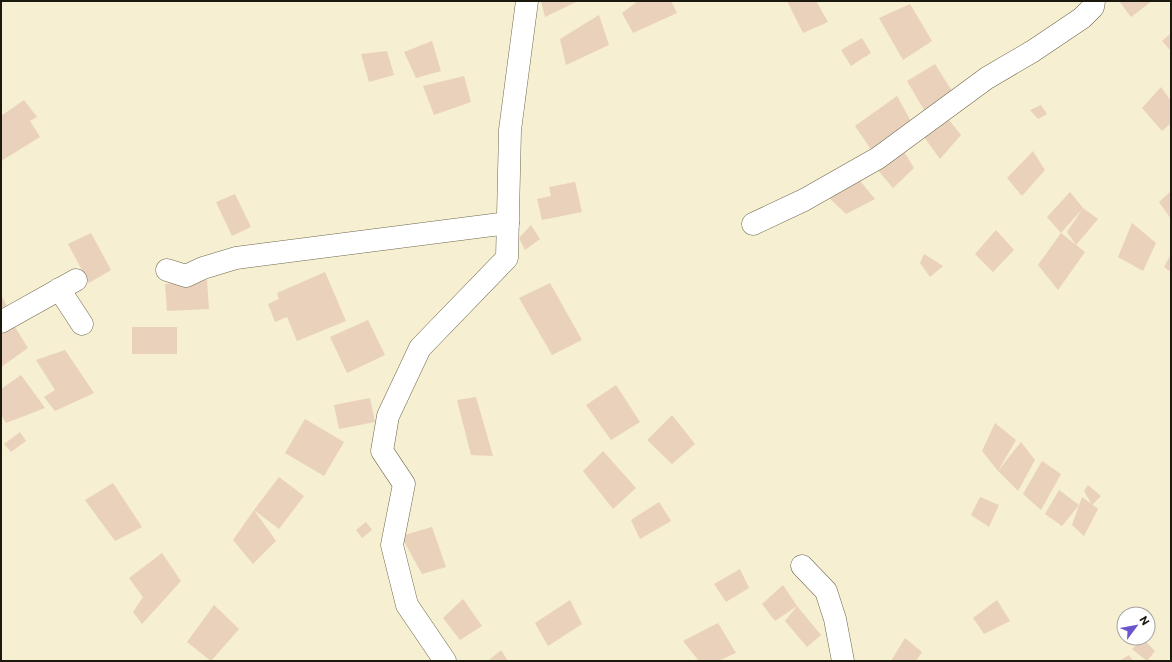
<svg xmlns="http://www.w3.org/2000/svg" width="1172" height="662" font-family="Commissioner,sans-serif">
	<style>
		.building { fill: #ead1bb }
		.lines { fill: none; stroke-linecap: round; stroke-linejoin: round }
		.minor-casing { stroke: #6e684d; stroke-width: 23 }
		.minor { stroke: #fff; stroke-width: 22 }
	</style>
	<rect width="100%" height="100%" fill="#f6efd1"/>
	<!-- building -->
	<g class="building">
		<path d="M541,1H578L545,17Z"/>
		<path d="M638,1H671L677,13L633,33L622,13Z"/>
		<path d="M787,1H816L828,22L803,33Z"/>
		<path d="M1119,1H1152L1131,17Z"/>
		<path d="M910,4L932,41L903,60L879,18Z"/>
		<path d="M599,15L609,45L566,65L560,39Z"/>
		<path d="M1171,33V51L1162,41Z"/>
		<path d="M862,38L871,53L851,66L841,50Z"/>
		<path d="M432,41L441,71L416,78L404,52Z"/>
		<path d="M387,51L394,75L369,82L361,54Z"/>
		<path d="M935,64L952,91L927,115L907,81Z"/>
		<path d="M464,76L471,102L434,115L423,86Z"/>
		<path d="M1161,87L1171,101V123L1162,131L1142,108Z"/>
		<path d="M897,96L913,125L874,154L855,126Z"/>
		<path d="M24,100L37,117L30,121L40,137L1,161V116Z"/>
		<path d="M1041,105L1047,114L1038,119L1030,110Z"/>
		<path d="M949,120L961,135L940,159L924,137Z"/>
		<path d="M903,150L914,168L893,188L876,168Z"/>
		<path d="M1033,151L1045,170L1022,196L1007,178Z"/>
		<path d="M856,176L875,199L846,214L826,195Z"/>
		<path d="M575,182L582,212L542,220L537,199L551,196L549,187Z"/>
		<path d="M1171,191V219L1159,202Z"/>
		<path d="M1070,192L1083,208L1061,233L1047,217Z"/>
		<path d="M235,194L251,227L232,236L216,202Z"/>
		<path d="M1083,208L1098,219L1076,245L1067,232Z"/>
		<path d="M1132,223L1156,243L1143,271L1118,257Z"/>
		<path d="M531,225L540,239L525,250L519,238Z"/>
		<path d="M996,230L1014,250L993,272L975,254Z"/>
		<path d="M91,233L111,270L89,283L68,244Z"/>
		<path d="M1061,233L1085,252L1058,290L1038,265Z"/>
		<path d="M924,254L943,266L930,277L920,263Z"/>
		<path d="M1171,254V272L1164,267Z"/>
		<path d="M325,272L346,321L297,341L287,317L275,322L268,304L279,299L277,293Z"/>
		<path d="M207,280L209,309L167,311L165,284Z"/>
		<path d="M550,283L582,340L552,355L519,298Z"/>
		<path d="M1,295L7,306L1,311Z"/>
		<path d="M368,320L385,355L347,373L330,337Z"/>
		<path d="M15,327L28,348L1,367V334Z"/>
		<rect x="132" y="327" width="45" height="27"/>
		<path d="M65,350L94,393L55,411L44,397L55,390L36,360Z"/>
		<path d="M21,375L45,408L6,423L1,415V389Z"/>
		<path d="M616,385L640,422L611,440L586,405Z"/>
		<path d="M476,397L493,456L471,455L457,400Z"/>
		<path d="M370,398L375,422L339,429L334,405Z"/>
		<path d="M672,415L695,444L672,464L647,440Z"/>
		<path d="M305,419L344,442L324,476L285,453Z"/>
		<path d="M995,423L1016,440L998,471L982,451Z"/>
		<path d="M20,432L26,441L11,452L4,444Z"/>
		<path d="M1021,442L1035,460L1018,491L998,471Z"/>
		<path d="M603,451L636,488L613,509L583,471Z"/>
		<path d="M1042,461L1061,474L1041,510L1023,494Z"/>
		<path d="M279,477L304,496L279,529L254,510Z"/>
		<path d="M113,483L142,527L115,541L85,500Z"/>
		<path d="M1088,485L1101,496L1092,505L1084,491Z"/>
		<path d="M1059,490L1079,505L1062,526L1045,514Z"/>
		<path d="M980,497L999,505L989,527L971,515Z"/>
		<path d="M1082,497L1098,509L1084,536L1072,525Z"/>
		<path d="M659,502L671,521L640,539L631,520Z"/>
		<path d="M254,510L276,541L253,564L233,540Z"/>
		<path d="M366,522L372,530L362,538L356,530Z"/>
		<path d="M432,527L446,567L422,574L401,536Z"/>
		<path d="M162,553L181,581L142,624L133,612L143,597L129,578Z"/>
		<path d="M740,569L749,588L726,602L714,584Z"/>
		<path d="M783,585L797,606L821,635L807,647L785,621L797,606L775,621L762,604Z"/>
		<path d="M463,599L482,626L460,640L443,618Z"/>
		<path d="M570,600L582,624L548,646L535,623Z"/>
		<path d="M997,600L1010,621L984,634L973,618Z"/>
		<path d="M214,605L239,629L211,661L187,642Z"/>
		<path d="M718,623L736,653L718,661H699L683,641Z"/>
		<path d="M905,638L922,652L916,661H891Z"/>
		<path d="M1143,639L1155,651L1147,661L1132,649Z"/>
		<path d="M501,650L508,661H488Z"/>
		<path d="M1129,655L1133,661H1119Z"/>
	</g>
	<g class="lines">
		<defs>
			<g id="minor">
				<path d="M753,224L804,200L878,158L987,78L1033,51L1082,18L1093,7L1094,1"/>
				<path d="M167,270L186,276L203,268L236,258L508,223"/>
				<path d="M59,289L82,324"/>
				<path d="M1,322L76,280"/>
				<path d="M802,566L826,591L835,619L843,661"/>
				<path d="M445,661L407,605L392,545L404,484L382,451L388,416L420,348L507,258L510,130L527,1"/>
			</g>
		</defs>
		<!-- minor casing -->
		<use href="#minor" class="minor-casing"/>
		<!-- minor -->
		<use href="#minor" class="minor"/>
	</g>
	<!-- border -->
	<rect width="1172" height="662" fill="none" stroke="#1b180d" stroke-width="4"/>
	<!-- north arrow -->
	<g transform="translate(1136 626) rotate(58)"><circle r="19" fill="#ffffff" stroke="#a4a39e"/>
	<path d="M0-3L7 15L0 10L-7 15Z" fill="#6b54cd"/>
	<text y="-6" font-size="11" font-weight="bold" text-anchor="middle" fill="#1b180d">N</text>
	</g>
</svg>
